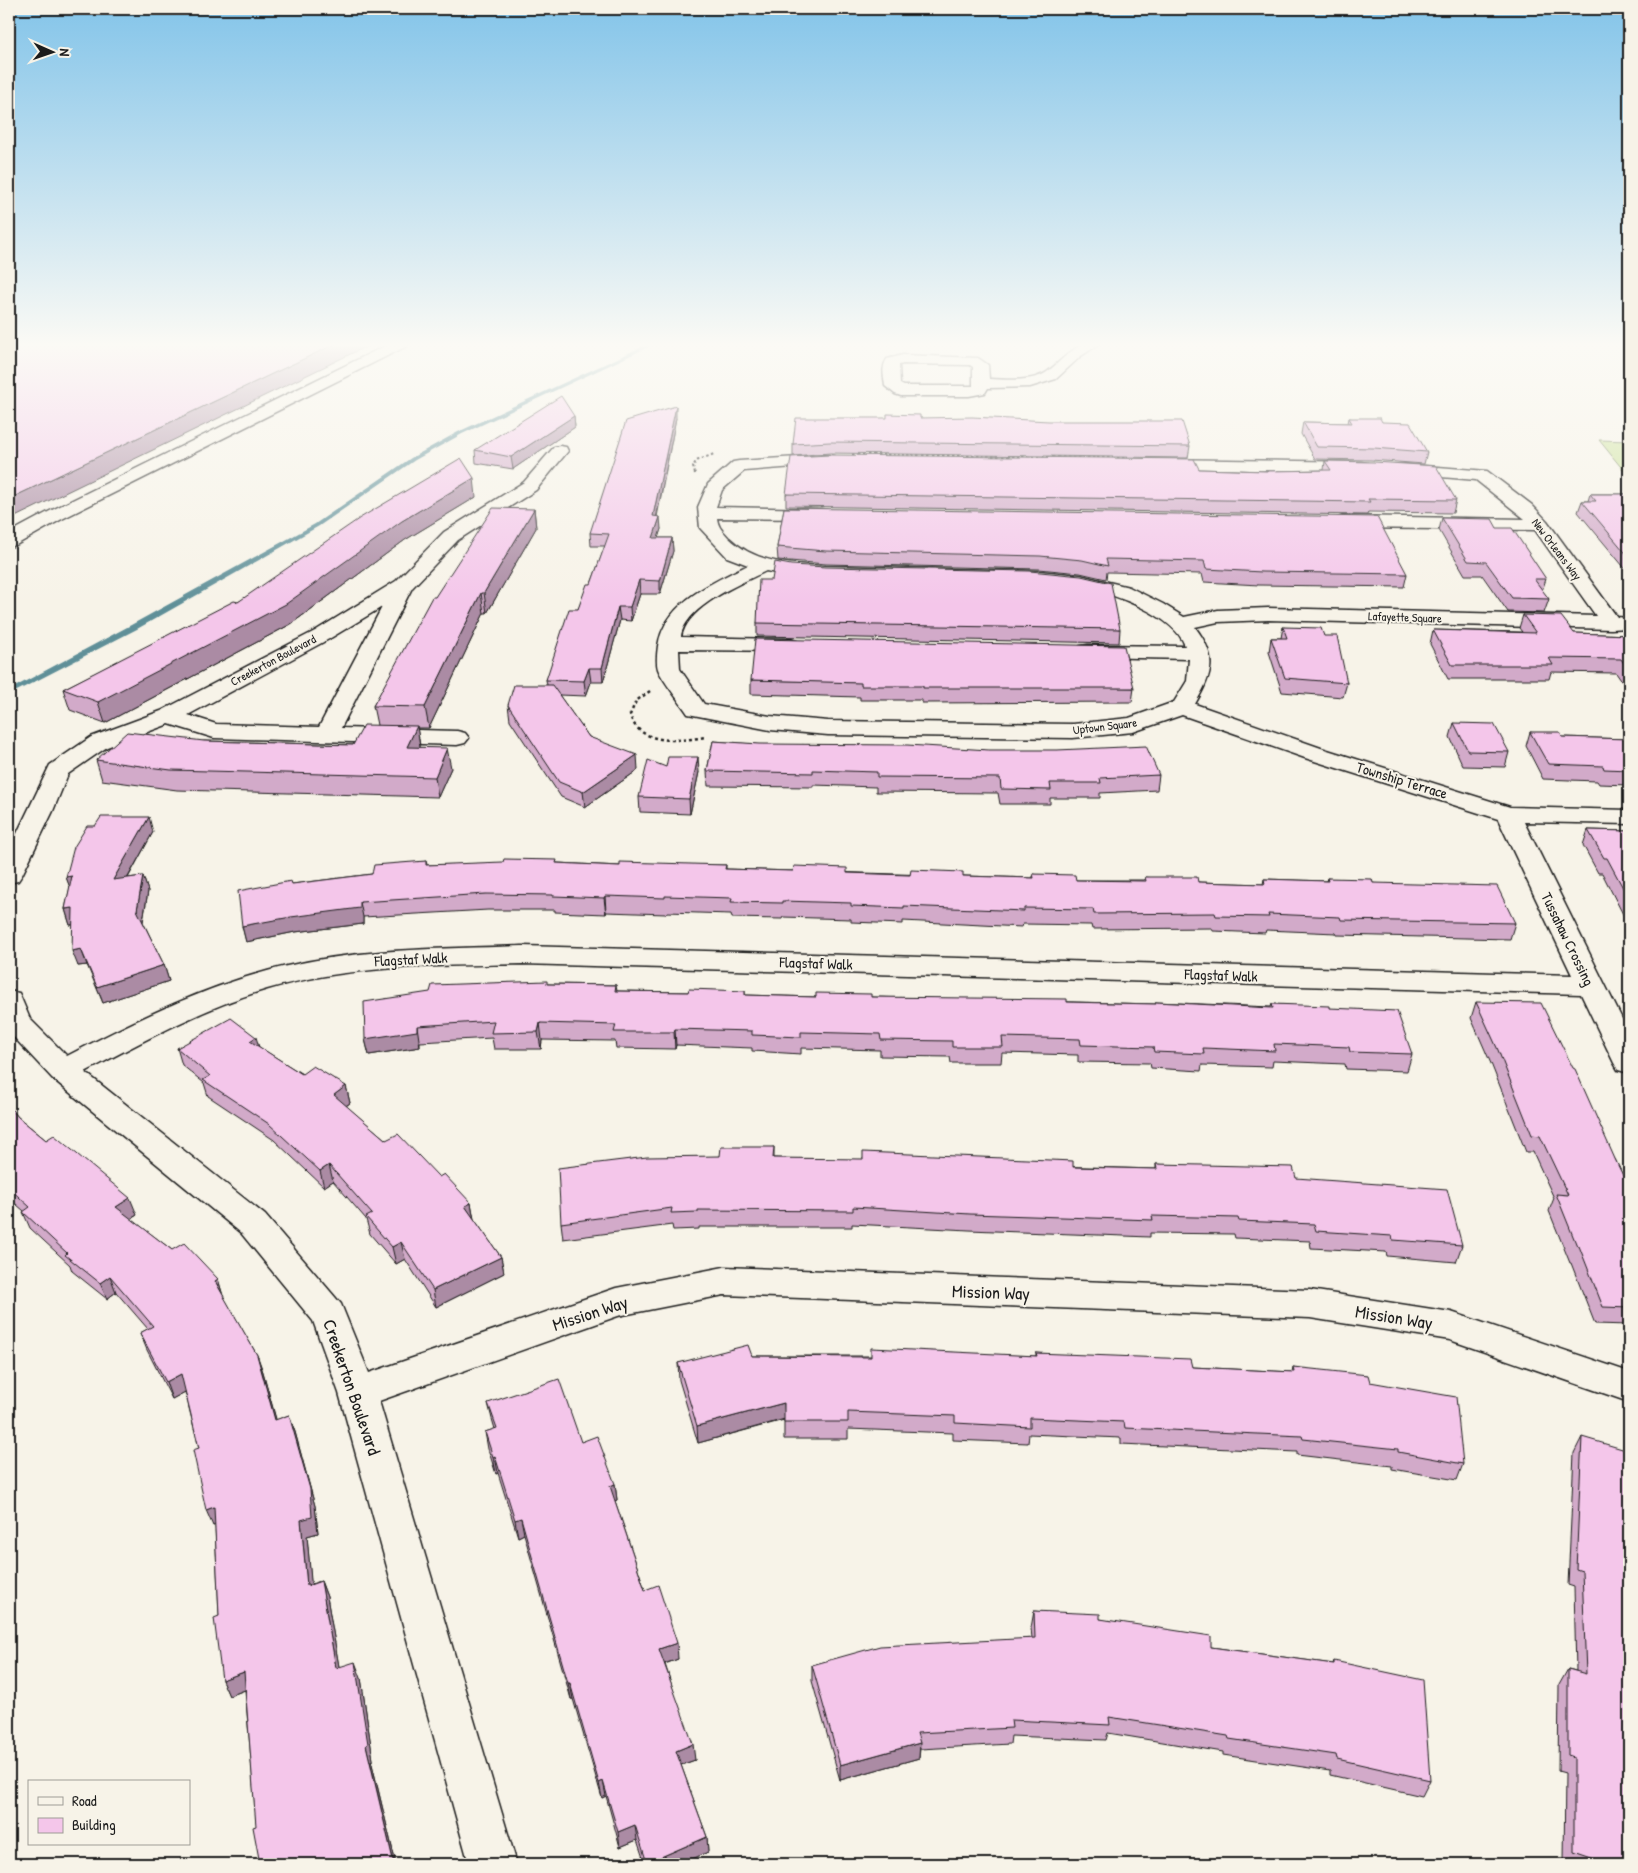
<svg xmlns="http://www.w3.org/2000/svg" width="1638" height="1873" font-family="'Patrick Hand',sans-serif">
	<style>
		.green { fill: #c9e096; stroke: #727e59 }
		.lines { fill: none; stroke-linecap: round; stroke-linejoin: round }
		.stream { fill: #5f8f98; fill-rule: evenodd }
		.minor-casing { stroke: #1c1c1c; stroke-width: 3 }
		.path-far1 { stroke: #1c1c1c; stroke-width: 2; stroke-dasharray: 2.5 2.5; stroke-linecap: butt }
		.path { stroke: #1c1c1c; stroke-width: 2.5; stroke-dasharray: 3 3; stroke-linecap: butt }
		.minor { fill: #f7f3e8; fill-rule: evenodd }
		.wall { fill: #d2aac9; stroke: #1c1c1c }
		.shaded-wall { fill: #ab8ba4; stroke: #1c1c1c }
		.building { fill: #f4c6ea; stroke: #1c1c1c }
		.labels { text-anchor: middle; dominant-baseline: central; stroke-width: 4; stroke-linejoin: round; paint-order: stroke }
		.far-street-label { font-size: 12px; fill: #1c1c1c; stroke: #f7f3e8 }
		.street-label { font-size: 15px; fill: #1c1c1c; stroke: #f7f3e8 }
		.near-street-label { font-size: 18px; fill: #1c1c1c; stroke: #f7f3e8 }
	</style>
	<rect width="100%" height="100%" fill="#f7f3e8"/>
	<filter id="ink" filterUnits="userSpaceOnUse"><feTurbulence type="fractalNoise" baseFrequency=".02" numOctaves="2"/><feDisplacementMap in="SourceGraphic" scale="10" xChannelSelector="R" yChannelSelector="G"/><feConvolveMatrix kernelMatrix="1 2 1 2 8 2 1 2 1" color-interpolation-filters="sRGB"/></filter>
	<g filter="url(#ink)">
		<!-- green -->
		<path class="green" d="M1599,440L1629,441V477Z"/>
		<g class="lines">
			<!-- stream -->
			<path class="stream" d="M650,343H657L462,434L415,460L319,526L137,629L9,695V690L131,625L315,524L411,458L458,432Z"/>
			<defs>
				<g id="minor">
					<path d="M391,343H409L407,346L62,519L16,545L9,547V533L50,511Z"/>
					<path d="M1084,343H1101L1081,356L1056,379L1030,387L988,388L985,393L969,396H901L895,394L885,386C884,376 881,368 887,359L903,355L978,358L988,365L989,379C1006,380 1033,382 1047,372C1060,362 1069,351 1084,343ZM903,364L970,365L973,367V386H904L900,384L899,365Z"/>
					<path d="M560,446L566,447L568,451L536,490L458,540L412,588L341,728L457,731L465,733L469,738L465,743L457,745L214,738L169,724L107,747L68,774L53,811L22,875L18,881L9,883V850L50,765L91,737L161,711L315,631L396,581L444,532L524,482L554,447ZM382,607L319,727L216,724L188,715L329,639Z"/>
					<path d="M828,455L834,456L837,460L834,464L744,471L722,490L716,507L821,509L827,510L830,514L827,518L821,519L717,518C718,527 722,530 728,537C756,564 790,564 826,566L1039,571L1080,575L1129,587L1163,604L1184,617L1218,610L1268,608L1596,616L1535,530L1344,528L1337,526L1335,522L1337,518L1344,516L1525,519L1476,480L1395,473L1392,469L1395,465L1401,464L1487,471L1532,505L1547,521L1617,617L1629,618V628L1611,629L1268,620L1218,622L1195,627C1218,657 1213,674 1195,704L1321,748L1510,807L1629,810V824L1524,822L1629,1033V1073L1618,1070L1614,1063L1581,994L522,964C437,966 349,965 267,989C203,1008 143,1041 85,1072L265,1215L341,1304L369,1373L616,1288L724,1267L1310,1290L1451,1312L1629,1372V1402L1450,1340L1310,1318L724,1295L618,1316L379,1401L517,1864H469L339,1393L313,1321L241,1233L52,1078L9,1032V991L19,993L30,1019L67,1056C138,1019 209,984 287,966C364,948 444,949 522,946L1572,975L1498,819L1305,758L1182,715L1133,732L1073,738L828,735L770,730L688,714C681,703 662,680 658,669C656,663 657,653 658,646C665,602 712,583 748,565L727,557L700,528L698,507L708,484L733,462L739,461ZM766,571L791,576L826,578C877,579 927,580 978,581C1012,582 1046,581 1080,587C1110,592 1175,615 1185,646L1088,645L1080,646L1077,651L1080,656L1088,657L1189,659L1187,681L1174,702L1129,718L1073,724L828,721L770,716L704,704L680,669L679,650L790,651L797,649L801,645L797,641L790,639L681,637C685,606 742,583 766,571Z"/>
					<path d="M1159,459L1361,462L1367,463L1370,467L1367,471L1361,472L1153,468L1150,464L1153,460Z"/>
				</g>
			</defs>
			<!-- minor casing -->
			<use href="#minor" class="minor-casing"/>
			<!-- path-far1 -->
			<g class="path-far1">
				<path d="M852,454L1136,458"/>
				<path d="M695,474L693,467L696,461L714,454"/>
			</g>
			<!-- path -->
			<path class="path" d="M650,691L636,701L630,715C639,746 680,741 706,737"/>
			<!-- minor -->
			<use href="#minor" class="minor"/>
		</g>
		<!-- wall -->
		<g class="wall">
			<path d="M574,416L575,427L513,469L476,463L475,450Z"/>
			<path d="M676,418L657,517L661,529L658,538H672L673,551L660,594H640L631,621L620,620L603,682H591L586,696L559,695L589,737L638,770L585,807L561,797L510,720L508,705L547,685L546,680L578,609L591,584L605,546H591L590,533Z"/>
			<path d="M920,418L1190,446L1188,458L830,453L793,456V444Z"/>
			<path d="M1349,418L1382,422L1427,452L1424,464L1371,460L1315,459L1301,434L1303,422L1348,423Z"/>
			<path d="M1325,461L1456,500L1453,513L1368,512L1367,515L786,506V494L1199,469L1266,471L1324,470Z"/>
			<path d="M1590,494H1629V572H1628L1578,512L1582,501H1588Z"/>
			<path d="M476,497L405,540L291,624L105,723L70,710L63,689L238,602Z"/>
			<path d="M784,508L1407,574L1404,587L1259,585L1204,582L1202,574L1107,572L1106,579L1080,573L1039,569L826,564L778,560L777,547Z"/>
			<path d="M534,509L536,528L487,613H484L429,728H417L420,746V747L451,768L438,797L177,790L102,780L96,760L204,741L353,745L377,725L373,706L435,597Z"/>
			<path d="M1442,518L1497,528L1546,579L1542,591L1549,599L1544,613L1508,612L1482,575H1465L1439,530Z"/>
			<path d="M772,580L1120,629L1119,643L757,636V623Z"/>
			<path d="M1523,615L1574,633L1629,635V683H1623L1616,673L1551,672L1549,679H1448L1430,644L1433,630L1522,632L1519,628Z"/>
			<path d="M1283,627L1324,636L1347,683L1343,697L1282,692L1269,652L1271,638H1281Z"/>
			<path d="M751,680L1134,688L1132,702L922,703V700H860V697L751,694Z"/>
			<path d="M1454,723L1509,752L1505,767L1463,766L1450,737Z"/>
			<path d="M1530,732L1562,737L1629,739V785L1599,784L1597,781L1543,779L1526,746Z"/>
			<path d="M713,741L1159,775L1157,790L1100,793V798H1050V804H1000L998,793L876,792V787L813,785V787L708,786L707,771Z"/>
			<path d="M666,767L699,772L690,814L640,812L639,797Z"/>
			<path d="M1588,830L1629,831V926L1602,873H1598L1583,845Z"/>
			<path d="M153,832L128,878L143,876L148,891L143,922L164,965L169,981L103,1003L87,965L78,966L73,925H70L65,909L70,887L66,877Z"/>
			<path d="M426,861L427,865L558,863L620,866L726,865V869L1033,878V874L1076,880H1144L1145,877L1198,882L1263,884L1264,879L1326,881L1327,878L1373,883L1515,923L1510,939L1337,935L1336,933L1266,930L1265,933L1213,931L1212,928L1092,929L1091,925L1023,924L1022,927L903,921V924L851,922V919L783,917L782,919L732,918L731,914L667,912L666,914L606,912V914L555,912V910H488L363,917V924L295,932L246,942L242,926L292,884L372,874Z"/>
			<path d="M548,984L616,985L617,991L688,992L745,991V995L816,997H871L1156,1004V1002L1271,1007L1272,1004L1329,1008L1412,1054L1407,1071L1346,1069L1345,1064L1273,1061L1272,1067L1202,1065L1201,1071L1151,1068L1150,1063L1078,1062V1055L1002,1053L1001,1063H951L950,1057L880,1056V1050L801,1048V1054L752,1051V1048L676,1045L675,1049L616,1048L615,1041L542,1040L541,1049H494L492,1038L420,1042V1047L369,1055L365,1039Z"/>
			<path d="M1476,1002L1615,1159L1629,1188V1325L1595,1324L1571,1263H1570L1549,1211L1554,1198L1533,1152H1526L1492,1066L1471,1018Z"/>
			<path d="M259,1047L302,1074L346,1086L350,1103L346,1106L386,1140L439,1177L471,1203L474,1219L501,1257L504,1273L436,1307L405,1259L396,1264L370,1234L366,1219L333,1181L324,1187L274,1140L208,1096L204,1083L182,1065L177,1048Z"/>
			<path d="M9,1106L18,1117L137,1215L131,1219L172,1250L218,1279L223,1296L257,1355L263,1372L276,1420L289,1415L295,1432L315,1506L318,1533L307,1536L311,1584L321,1581L327,1597L339,1667L361,1678L373,1760H371L396,1864H260L245,1690L229,1696L222,1680L215,1525L213,1526L199,1448L185,1392L172,1399L147,1350L140,1333L148,1329L116,1292L107,1299L72,1271L70,1265L30,1228L23,1212L24,1211L9,1198Z"/>
			<path d="M774,1147V1158L1156,1169V1164L1296,1178L1462,1245L1456,1262L1387,1256L1386,1252L1311,1248L1310,1241L1235,1238L1234,1234L1150,1233V1237L969,1230L852,1224V1227H699V1229L673,1230L672,1225L563,1239L561,1223L720,1156Z"/>
			<path d="M1036,1353L1192,1367L1292,1372L1293,1367L1370,1382L1463,1464L1457,1480L1392,1469V1466L1297,1455V1452L1121,1444V1438L1029,1434L1028,1443L953,1440V1433L848,1429V1439H784V1420L698,1443L679,1380L678,1363L752,1356H1036Z"/>
			<path d="M488,1403L581,1442L615,1484L617,1500L615,1501L645,1590L678,1659L665,1664L695,1760L681,1765L707,1837L708,1852L681,1864H645L637,1840L620,1847L606,1796L602,1798L573,1699H571L524,1534L518,1537L498,1473L496,1474L488,1449L485,1432L495,1429L492,1419Z"/>
			<path d="M1582,1437L1629,1864H1564L1565,1773L1558,1771L1559,1685L1568,1669L1576,1671L1574,1587L1568,1585L1574,1453Z"/>
			<path d="M1034,1611L1100,1619L1211,1647L1333,1664L1334,1661L1430,1780L1422,1796L1330,1775V1771L1223,1755V1752L1108,1733L1106,1740L1011,1736L1010,1744L920,1749L919,1758L840,1780L812,1681V1665L1032,1638L1031,1628Z"/>
		</g>
		<!-- shaded-wall -->
		<g class="shaded-wall">
			<path d="M337,343H373L9,520V499Z"/>
			<path d="M676,406V418L654,529L653,516Z"/>
			<path d="M574,416L575,427L513,469L511,457Z"/>
			<path d="M474,478L476,497L405,540L291,624L105,723L98,702Z"/>
			<path d="M534,509L536,528L487,613L484,593Z"/>
			<path d="M660,517L661,529L654,550L653,538Z"/>
			<path d="M672,538L673,551L660,594V581Z"/>
			<path d="M639,580L640,594L631,621L630,607Z"/>
			<path d="M481,593L484,613L429,728L425,707Z"/>
			<path d="M618,607L620,620L603,682L602,668Z"/>
			<path d="M589,668L591,682L586,696L584,681Z"/>
			<path d="M417,726L420,746L410,767L407,747Z"/>
			<path d="M447,748L451,768L438,797L435,777Z"/>
			<path d="M637,755L638,770L585,807L583,792Z"/>
			<path d="M698,757L699,772L690,814L689,799Z"/>
			<path d="M149,817L153,832L118,895L113,880Z"/>
			<path d="M72,876V893L66,877Z"/>
			<path d="M143,876L148,891L142,926L137,910Z"/>
			<path d="M605,896L606,912V914L604,898Z"/>
			<path d="M360,902L363,917V924L295,932L246,942L242,926Z"/>
			<path d="M73,908L79,924L70,925L65,909Z"/>
			<path d="M81,949L87,965L78,966L72,951Z"/>
			<path d="M164,965L169,981L103,1003L97,987Z"/>
			<path d="M540,1023L542,1040L541,1049L538,1032Z"/>
			<path d="M417,1026L420,1047L369,1055L365,1039Z"/>
			<path d="M675,1029L676,1045L675,1049L674,1032Z"/>
			<path d="M256,1037L261,1054L250,1041Z"/>
			<path d="M346,1086L350,1103L338,1111L334,1095Z"/>
			<path d="M329,1165L333,1181L324,1187L320,1171Z"/>
			<path d="M130,1198L137,1215L122,1224L116,1207Z"/>
			<path d="M471,1203L474,1220L465,1206Z"/>
			<path d="M401,1242L405,1259L396,1264L392,1247Z"/>
			<path d="M501,1257L504,1273L436,1307L433,1290Z"/>
			<path d="M110,1276L116,1292L107,1299L100,1283Z"/>
			<path d="M218,1279L223,1296L215,1281Z"/>
			<path d="M257,1355L263,1372L281,1437L275,1420Z"/>
			<path d="M181,1374L187,1391L172,1399L166,1382Z"/>
			<path d="M784,1403L785,1419L698,1443L697,1426Z"/>
			<path d="M289,1415L295,1432L315,1506L318,1533L307,1536L313,1602L307,1586L301,1520Z"/>
			<path d="M495,1456L498,1473L496,1474L493,1457Z"/>
			<path d="M615,1484L617,1500L612,1502L610,1486Z"/>
			<path d="M214,1507L221,1523L213,1526L206,1510Z"/>
			<path d="M521,1518L524,1534L518,1537L515,1520Z"/>
			<path d="M321,1581L327,1597L342,1684L336,1668Z"/>
			<path d="M677,1643L678,1659L661,1665L659,1649Z"/>
			<path d="M355,1662L361,1678L373,1760H371L396,1864H394L366,1745Z"/>
			<path d="M244,1672L250,1688L229,1696L222,1680Z"/>
			<path d="M568,1683H570L573,1699H571Z"/>
			<path d="M920,1743L919,1758L840,1780V1765Z"/>
			<path d="M693,1744L695,1760L678,1766L676,1751Z"/>
			<path d="M603,1781L606,1796L602,1798L599,1783Z"/>
			<path d="M635,1825L637,1840L620,1847L618,1832Z"/>
			<path d="M707,1837L708,1852L681,1864H647V1863Z"/>
		</g>
		<!-- building -->
		<g class="building">
			<path d="M9,343H337L9,499Z"/>
			<path d="M561,396L574,416L511,457L475,450Z"/>
			<path d="M676,406L653,516L660,517L653,538H672L660,581L639,580L630,607H618L602,668H589L584,681L546,680L569,609H578L587,584H591L609,534L590,533L626,421Z"/>
			<path d="M887,414L920,415V418L972,417L1049,421H1182L1190,446L830,442L793,444L796,418H887Z"/>
			<path d="M1349,418H1380L1382,422L1410,423L1427,452L1374,448L1317,447L1303,422L1352,423Z"/>
			<path d="M830,455L1194,459L1199,469L1266,471L1331,470L1325,461L1374,462L1436,466L1456,500L1368,499L1370,502L786,494L791,457Z"/>
			<path d="M461,458L474,478L402,521L286,604L98,702L63,689L234,601L238,602L360,518Z"/>
			<path d="M1590,494H1629V557L1582,501H1596Z"/>
			<path d="M493,508L534,509L484,593H481L425,707L373,706L432,597H435Z"/>
			<path d="M784,508L1377,517L1407,574L1262,572L1206,569L1204,561L1106,559L1108,566L1082,560L1040,556L826,551L777,547Z"/>
			<path d="M1442,518L1492,519L1497,528H1512L1546,579H1534L1549,599L1512,598L1486,562L1468,561Z"/>
			<path d="M775,562L791,565L826,567L1030,571L1081,576L1111,583L1120,629L757,623L759,580H772Z"/>
			<path d="M1523,615L1561,616L1574,633L1629,635V669H1628L1621,659L1549,658L1553,665H1452L1433,630L1536,633Z"/>
			<path d="M1283,627L1321,628L1324,636H1337L1347,683L1285,678L1271,638H1287Z"/>
			<path d="M755,639L1124,646L1134,688H923V686H861V683L751,680Z"/>
			<path d="M514,685H552L589,737L637,755L583,792L559,782L508,705Z"/>
			<path d="M1454,723L1494,724L1509,752L1468,751Z"/>
			<path d="M364,725L417,726L407,747L447,748L435,777L171,770L96,760L127,732L204,741L353,745Z"/>
			<path d="M1530,732H1560L1562,737L1629,739V770L1604,769L1603,766L1548,764Z"/>
			<path d="M713,741L760,744L907,745L989,750H1057L1146,746L1159,775L1100,778L1101,783H1050L1051,790L1001,789L1000,778L877,777V772L813,770V773L707,771Z"/>
			<path d="M668,757H698L689,799L639,797L648,760L666,767Z"/>
			<path d="M101,817H149L113,880L143,876L137,910L164,965L97,987L81,949L72,951L73,908L65,909L72,876L66,877L74,847L87,826H95Z"/>
			<path d="M1588,830L1629,831V899L1607,858H1604Z"/>
			<path d="M504,859L557,860L556,863L620,866V862L726,865L725,869L793,871L794,866L847,868V873L910,875L911,870L963,872V876L1034,878L1033,874L1075,875L1076,880L1146,881L1145,877H1197L1198,882L1265,884L1264,879L1328,881L1327,878L1372,879L1373,883L1497,886L1515,923L1341,920L1340,917L1268,914L1269,917L1216,916L1215,913L1094,914L1093,909L1024,908V911L904,906V908L851,906V903L782,901V903L731,902L732,898L665,896V898L605,896L604,898L553,896V895L486,894L360,902V908L291,917L242,926L238,891L291,881L292,884L372,874L374,865L426,861V865L503,862Z"/>
			<path d="M547,981V984L616,985L615,991L688,992L689,989L745,991V995L816,997V993L871,994V997L1067,999V1002L1156,1004V1002L1273,1008L1272,1004L1329,1006V1008L1397,1011L1412,1054L1350,1052L1349,1047L1274,1044L1275,1051L1203,1048L1204,1054L1154,1052L1153,1047L1081,1045L1080,1039L1002,1037L1003,1047H952V1041L881,1040L880,1034L801,1032V1037L752,1035V1031L675,1029L674,1032H614L616,1025L540,1023L538,1032L491,1033L494,1021L417,1026V1031L365,1039L364,1002L430,992L432,985Z"/>
			<path d="M1476,1002L1541,1003L1573,1068L1575,1069L1615,1159L1629,1188V1308L1603,1307L1579,1246H1577L1556,1194L1568,1195L1540,1136L1532,1135L1498,1050Z"/>
			<path d="M231,1018L256,1037L250,1041L302,1074L313,1066L346,1086L334,1095L386,1140L398,1134L439,1177L444,1174L471,1203L465,1206L501,1257L433,1290L401,1242L392,1247L366,1217L372,1214L329,1165L320,1171L269,1124L203,1080L210,1076L177,1048Z"/>
			<path d="M9,1106L18,1117L46,1140L54,1135L130,1198L116,1207L172,1250L184,1243L218,1279L215,1281L257,1355L275,1420L289,1415L310,1489L312,1517L301,1520L307,1586L321,1581L336,1668L355,1662L368,1744L366,1745L394,1864H260L253,1827L256,1826L244,1672L222,1680L214,1618L219,1616L214,1507L206,1510L193,1450L199,1448L181,1374L166,1382L140,1333L153,1326L110,1276L100,1283L65,1255L67,1253L23,1212L30,1207L9,1188Z"/>
			<path d="M721,1147H774L773,1158L863,1159V1152L1073,1161V1167L1157,1169L1156,1164L1293,1167L1296,1178L1447,1189L1462,1245L1393,1240L1392,1236L1316,1231L1314,1224L1239,1221L1238,1218L1152,1216L1153,1220L970,1214L853,1207V1211L698,1210V1212L671,1213L672,1208L561,1223L558,1168L647,1157L720,1156Z"/>
			<path d="M748,1345L752,1356L871,1357V1348L1037,1356L1036,1353L1190,1359L1192,1367L1294,1372L1293,1367L1368,1375L1370,1382L1456,1397L1463,1464L1398,1452V1449L1303,1439L1302,1436L1125,1428L1124,1422L1030,1418V1427L955,1423V1416L848,1412V1422H784V1403L697,1426L678,1363Z"/>
			<path d="M559,1379L581,1442L597,1436L615,1484L610,1486L645,1590L658,1585L677,1643L659,1649L693,1744L676,1751L707,1837L647,1863L635,1825L618,1832L603,1781L599,1783L570,1683H568L521,1518L515,1520L495,1456L493,1457L485,1432L497,1428L488,1403Z"/>
			<path d="M1582,1437L1629,1451V1864H1609L1574,1852V1757L1568,1755V1669L1586,1674L1582,1571L1576,1569Z"/>
			<path d="M1034,1611L1100,1614V1619L1211,1636V1647L1334,1664V1661L1423,1680L1430,1780L1337,1759L1336,1755L1229,1739L1228,1736L1109,1717L1110,1725L1011,1720L1012,1728L917,1733L920,1743L840,1765L812,1665L880,1646L1035,1638Z"/>
		</g>
	</g>
	<!-- sky -->
	<linearGradient id="sky" x2="0" y2="1"><stop stop-color="#83c4e9"/><stop offset="0.57" stop-color="#fbfaf5"/><stop offset="1" stop-color="#fbfaf5" stop-opacity="0"/></linearGradient>
	<rect width="1638" height="605" fill="url(#sky)"/>
	<g class="labels">
		<!-- far-street labels -->
		<g class="far-street-label">
			<text transform="translate(1557 549) rotate(53)">New Orleans Way</text>
			<text transform="translate(1405 617) rotate(2)">Lafayette Square</text>
			<text transform="translate(273 660) rotate(-28)">Creekerton Boulevard</text>
			<text transform="translate(1105 726) rotate(-7)">Uptown Square</text>
		</g>
		<!-- street labels -->
		<g class="street-label">
			<text transform="translate(1402 780) rotate(17)">Township Terrace</text>
			<text transform="translate(1568 939) rotate(64)">Tussahaw Crossing</text>
			<text transform="translate(411 959) rotate(-3)">Flagstaf Walk</text>
			<text transform="translate(816 963) rotate(2)">Flagstaf Walk</text>
			<text transform="translate(1221 975) rotate(2)">Flagstaf Walk</text>
		</g>
		<!-- near-street labels -->
		<g class="near-street-label">
			<text transform="translate(991 1292) rotate(2)">Mission Way</text>
			<text transform="translate(590 1313) rotate(-18)">Mission Way</text>
			<text transform="translate(1394 1317) rotate(9)">Mission Way</text>
			<text transform="translate(352 1387) rotate(71)">Creekerton Boulevard</text>
		</g>
	</g>
	<!-- margin -->
	<rect width="1638" height="1873" fill="none" stroke="#f7f3e8" stroke-width="30"/>
	<rect x="15" y="15" width="1608" height="1843" fill="none" stroke="#1c1c1c" stroke-width="2" filter="url(#ink)"/>
	<!-- legend -->
	<rect x="28" y="1780" width="162" height="65" fill="#f7f3e8" stroke="#9f9d96"/>
	<rect x="38" y="1797" width="25" height="8" fill="#f7f3e8" stroke="#9f9d96"/>
	<text x="72" y="1806" font-size="15" fill="#1c1c1c">Road</text>
	<rect x="38" y="1818" width="25" height="15" fill="#f4c6ea" stroke="#9f9d96"/>
	<text x="72" y="1830" font-size="15" fill="#1c1c1c">Building</text>
	<!-- north arrow -->
	<g transform="translate(52 52) rotate(92)" stroke="#f7f3e8" stroke-width="4" paint-order="stroke">
	<path d="M0-4L9 19L0 12L-9 19Z" fill="#1c1c1c"/>
	<text y="-8" font-size="14" font-weight="bold" text-anchor="middle" fill="#1c1c1c">N</text>
	</g>
</svg>
